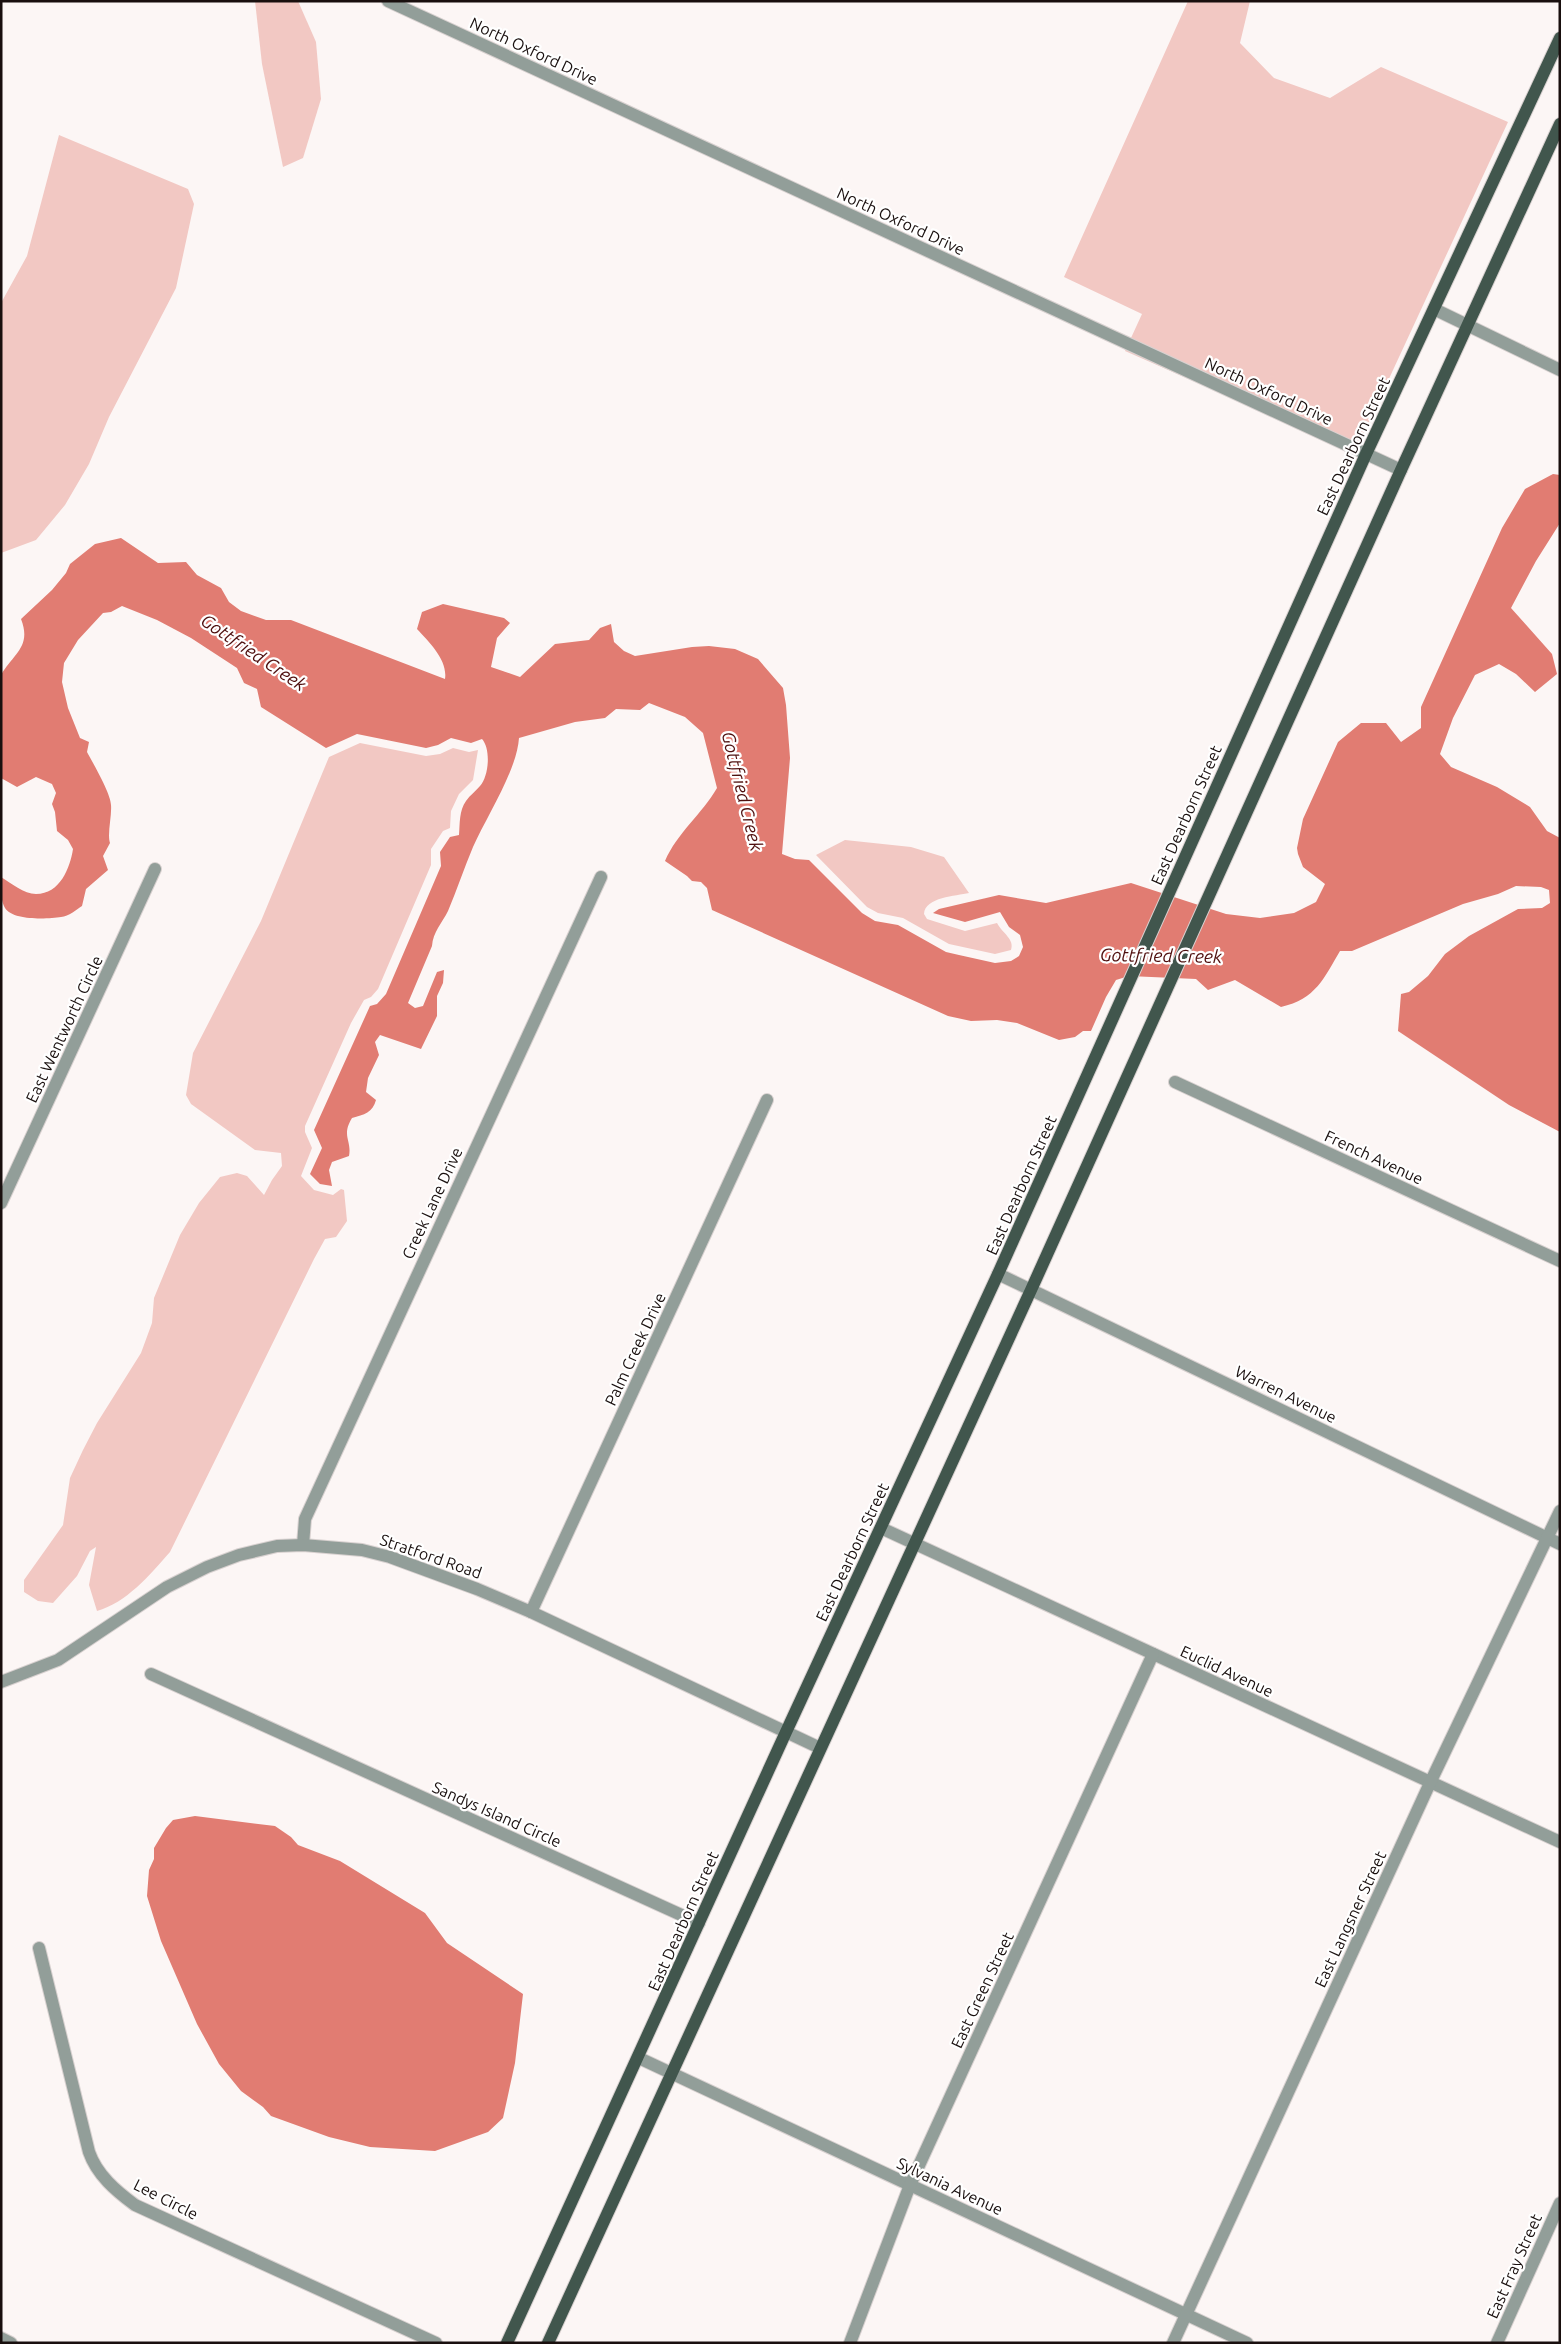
<svg xmlns="http://www.w3.org/2000/svg" width="1561" height="2344" font-family="Ubuntu,sans-serif">
	<style>
		.green { fill: #f2c8c3 }
		.water { fill: #e17c72 }
		.lines { fill: none; stroke-linecap: round; stroke-linejoin: round }
		.minor-casing { stroke: #d8d1d0; stroke-width: 14 }
		.major-casing { stroke: #d8d1d0; stroke-width: 14 }
		.minor { stroke: #929e99; stroke-width: 12 }
		.major { stroke: #41564d; stroke-width: 12 }
		.labels { text-anchor: middle; dominant-baseline: central; stroke-width: 4.5; stroke-linejoin: round; paint-order: stroke }
		.street-label { font-size: 16px; fill: #190f0e; stroke: #fff }
		.water-label { font-size: 18px; font-style: italic; fill: #4f0f0e; stroke: #fff }
	</style>
	<rect width="100%" height="100%" fill="#fcf6f5"/>
	<!-- green -->
	<g class="green">
		<path d="M255,1H298L316,42L321,99L303,158L283,167L262,64Z"/>
		<path d="M1188,1H1250L1240,43L1274,78L1330,98L1381,67L1508,122L1355,452L1125,351L1142,314L1064,277Z"/>
		<path d="M59,135L188,189L194,204L176,288L109,417L89,464L65,505L36,540L1,553V303L27,256Z"/>
		<path d="M360,743L426,756L440,754L453,748L469,752L478,750L473,780L459,794L451,811L450,828L443,831L431,849V865L378,989L371,997L364,1000L351,1023L305,1126V1132L312,1148L301,1176L314,1190L333,1195L341,1189L344,1190L347,1221L336,1237L325,1239L314,1259L170,1552C150,1575 126,1603 97,1611L89,1585L96,1547L90,1551L77,1576L53,1603L38,1601L24,1592V1580L63,1525L70,1478L83,1450L97,1423L141,1353L152,1323L154,1298L180,1235L199,1203L220,1177L237,1173L247,1176L264,1195L272,1180L282,1166L281,1153L255,1150L191,1104L186,1095L193,1053L261,921L329,757Z"/>
		<path d="M845,840L911,847L944,857L969,893C956,896 925,897 924,914L927,919L965,931L997,923C1002,933 1015,939 1011,950L995,954L949,944L903,918L878,913L867,907L816,855Z"/>
	</g>
	<!-- water -->
	<g class="water">
		<path d="M1553,474L1560,475V523L1536,561L1511,608L1552,654L1557,674L1535,692L1516,674L1499,664L1475,675L1453,718L1440,754L1451,767L1497,787L1530,807L1547,831L1560,838V1132L1509,1105L1398,1031L1401,994L1409,992L1428,976L1445,954L1469,936L1518,909L1542,908L1550,903L1549,890L1541,887L1516,886L1498,894L1463,904L1352,951H1340C1324,978 1316,999 1281,1007L1235,980L1208,990L1196,979L1129,976L1116,980L1106,997L1091,1031H1083L1075,1037L1059,1040L1017,1023L997,1020L971,1021L948,1016L712,910L707,888L701,882L692,881L687,876L665,861C677,833 702,814 717,788L703,733L685,717L649,703L640,710L616,709L605,718L575,722L519,738C517,770 487,816 473,847C464,868 457,890 448,911C442,923 433,932 432,946L408,1003L415,1008L423,1006L437,972L444,970L443,983L437,996V1016L421,1049L380,1035L375,1042L379,1055L368,1078L366,1092L376,1100C373,1112 364,1115 352,1118C341,1136 352,1140 349,1156L332,1162L329,1170L332,1186L320,1184L310,1174L322,1148L314,1130L370,1006L377,1004L386,994L441,866L440,852L450,837L459,835C460,823 459,811 466,801C470,795 476,791 480,786C489,776 491,749 482,739L471,743L451,738L438,745L426,748L357,734L326,748L261,707L257,689L244,683L237,668L191,638L157,620L122,606L111,612L103,613L78,640L64,663L62,682L68,708L80,738L89,742L87,752C93,763 111,794 111,805C112,816 107,834 110,843L103,856L108,870L86,889L82,906C76,910 69,916 61,917C48,919 13,921 5,908C0,899 1,887 1,877C11,883 24,894 36,894C60,894 70,868 73,849L68,840L57,831L55,812L52,804L56,793L52,784L36,777L17,787L1,778V675C13,654 32,647 21,619L52,590L66,573L70,564L95,544L121,538L158,563L186,562L197,575L221,588L229,602L241,611L266,620H291L445,679C448,660 429,642 417,629L422,612L443,604L504,618L510,623L497,638L491,667L520,677L555,644L589,640L600,628L611,624L614,642L624,651L635,656L692,647L709,646L735,649L758,659L770,673L783,688L786,705L790,758L782,854L795,859L809,860L862,913L875,921L898,925L946,952L959,955L995,963L1011,961L1019,956L1023,947L1020,935L1009,927L1000,912L965,922L933,913L939,909L999,895L1046,903L1131,883L1226,914L1260,918L1294,913L1316,902L1325,884L1303,867L1298,854L1297,848L1303,819L1338,742L1361,723H1386L1401,742L1421,728V707L1502,528L1525,489Z"/>
		<path d="M195,1816L275,1826L291,1837L298,1845L340,1861L425,1913L447,1943L523,1994L515,2063L503,2118L488,2132L435,2151L370,2147L329,2137L271,2116L263,2107L241,2091L219,2064L197,2024L161,1941L147,1896L149,1870L154,1859V1848L166,1828L173,1820Z"/>
	</g>
	<g class="lines">
		<defs>
			<g id="minor">
				<path d="M388,1L1401,470"/>
				<path d="M1434,309L1560,370"/>
				<path d="M1175,1082L1560,1261"/>
				<path d="M1,1203L155,869"/>
				<path d="M998,1274L1560,1544"/>
				<path d="M881,1528L1560,1842"/>
				<path d="M303,1545L305,1519L601,877"/>
				<path d="M531,1612L767,1100"/>
				<path d="M151,1674L699,1923"/>
				<path d="M1,1682L58,1660L167,1587L207,1567L239,1555L277,1546L303,1545L362,1550L390,1557L477,1589L531,1612L820,1748"/>
				<path d="M39,1948L89,2152C97,2175 116,2191 135,2205L436,2343"/>
				<path d="M639,2058L1247,2343"/>
				<path d="M1,2338L11,2343"/>
				<path d="M850,2343L910,2185L1153,1654"/>
				<path d="M1173,2343L1430,1783L1560,1511"/>
				<path d="M1497,2343L1560,2203"/>
			</g>
			<g id="major">
				<path d="M507,2343L786,1732L998,1274L1366,454L1560,38"/>
				<path d="M548,2343L1031,1290L1401,470L1560,124"/>
			</g>
		</defs>
		<!-- minor casing -->
		<use href="#minor" class="minor-casing"/>
		<!-- major casing -->
		<use href="#major" class="major-casing"/>
		<!-- minor -->
		<use href="#minor" class="minor"/>
		<!-- major -->
		<use href="#major" class="major"/>
	</g>
	<g class="labels">
		<!-- street labels -->
		<g class="street-label">
			<text transform="translate(534 51) rotate(25)">North Oxford Drive</text>
			<text transform="translate(901 221) rotate(25)">North Oxford Drive</text>
			<text transform="translate(1269 391) rotate(25)">North Oxford Drive</text>
			<text transform="translate(1353 446) rotate(-65)">East Dearborn Street</text>
			<text transform="translate(1186 815) rotate(-66)">East Dearborn Street</text>
			<text transform="translate(64 1029) rotate(-65)">East Wentworth Circle</text>
			<text transform="translate(1374 1157) rotate(25)">French Avenue</text>
			<text transform="translate(1021 1185) rotate(-66)">East Dearborn Street</text>
			<text transform="translate(432 1203) rotate(-65)">Creek Lane Drive</text>
			<text transform="translate(635 1349) rotate(-65)">Palm Creek Drive</text>
			<text transform="translate(1286 1394) rotate(26)">Warren Avenue</text>
			<text transform="translate(852 1552) rotate(-65)">East Dearborn Street</text>
			<text transform="translate(431 1556) rotate(19)">Stratford Road</text>
			<text transform="translate(1227 1671) rotate(25)">Euclid Avenue</text>
			<text transform="translate(497 1814) rotate(24)">Sandys Island Circle</text>
			<text transform="translate(1350 1919) rotate(-65)">East Langsner Street</text>
			<text transform="translate(683 1921) rotate(-66)">East Dearborn Street</text>
			<text transform="translate(982 1990) rotate(-65)">East Green Street</text>
			<text transform="translate(950 2186) rotate(25)">Sylvania Avenue</text>
			<text transform="translate(166 2199) rotate(27)">Lee Circle</text>
			<text transform="translate(1514 2266) rotate(-66)">East Fray Street</text>
		</g>
		<!-- water labels -->
		<g class="water-label">
			<text transform="translate(254 652) rotate(34)">Gottfried Creek</text>
			<text transform="translate(743 791) rotate(76)">Gottfried Creek</text>
			<text transform="translate(1161 955) rotate(1)">Gottfried Creek</text>
		</g>
	</g>
	<!-- border -->
	<rect width="1561" height="2344" fill="none" stroke="#190f0e" stroke-width="5"/>
</svg>
